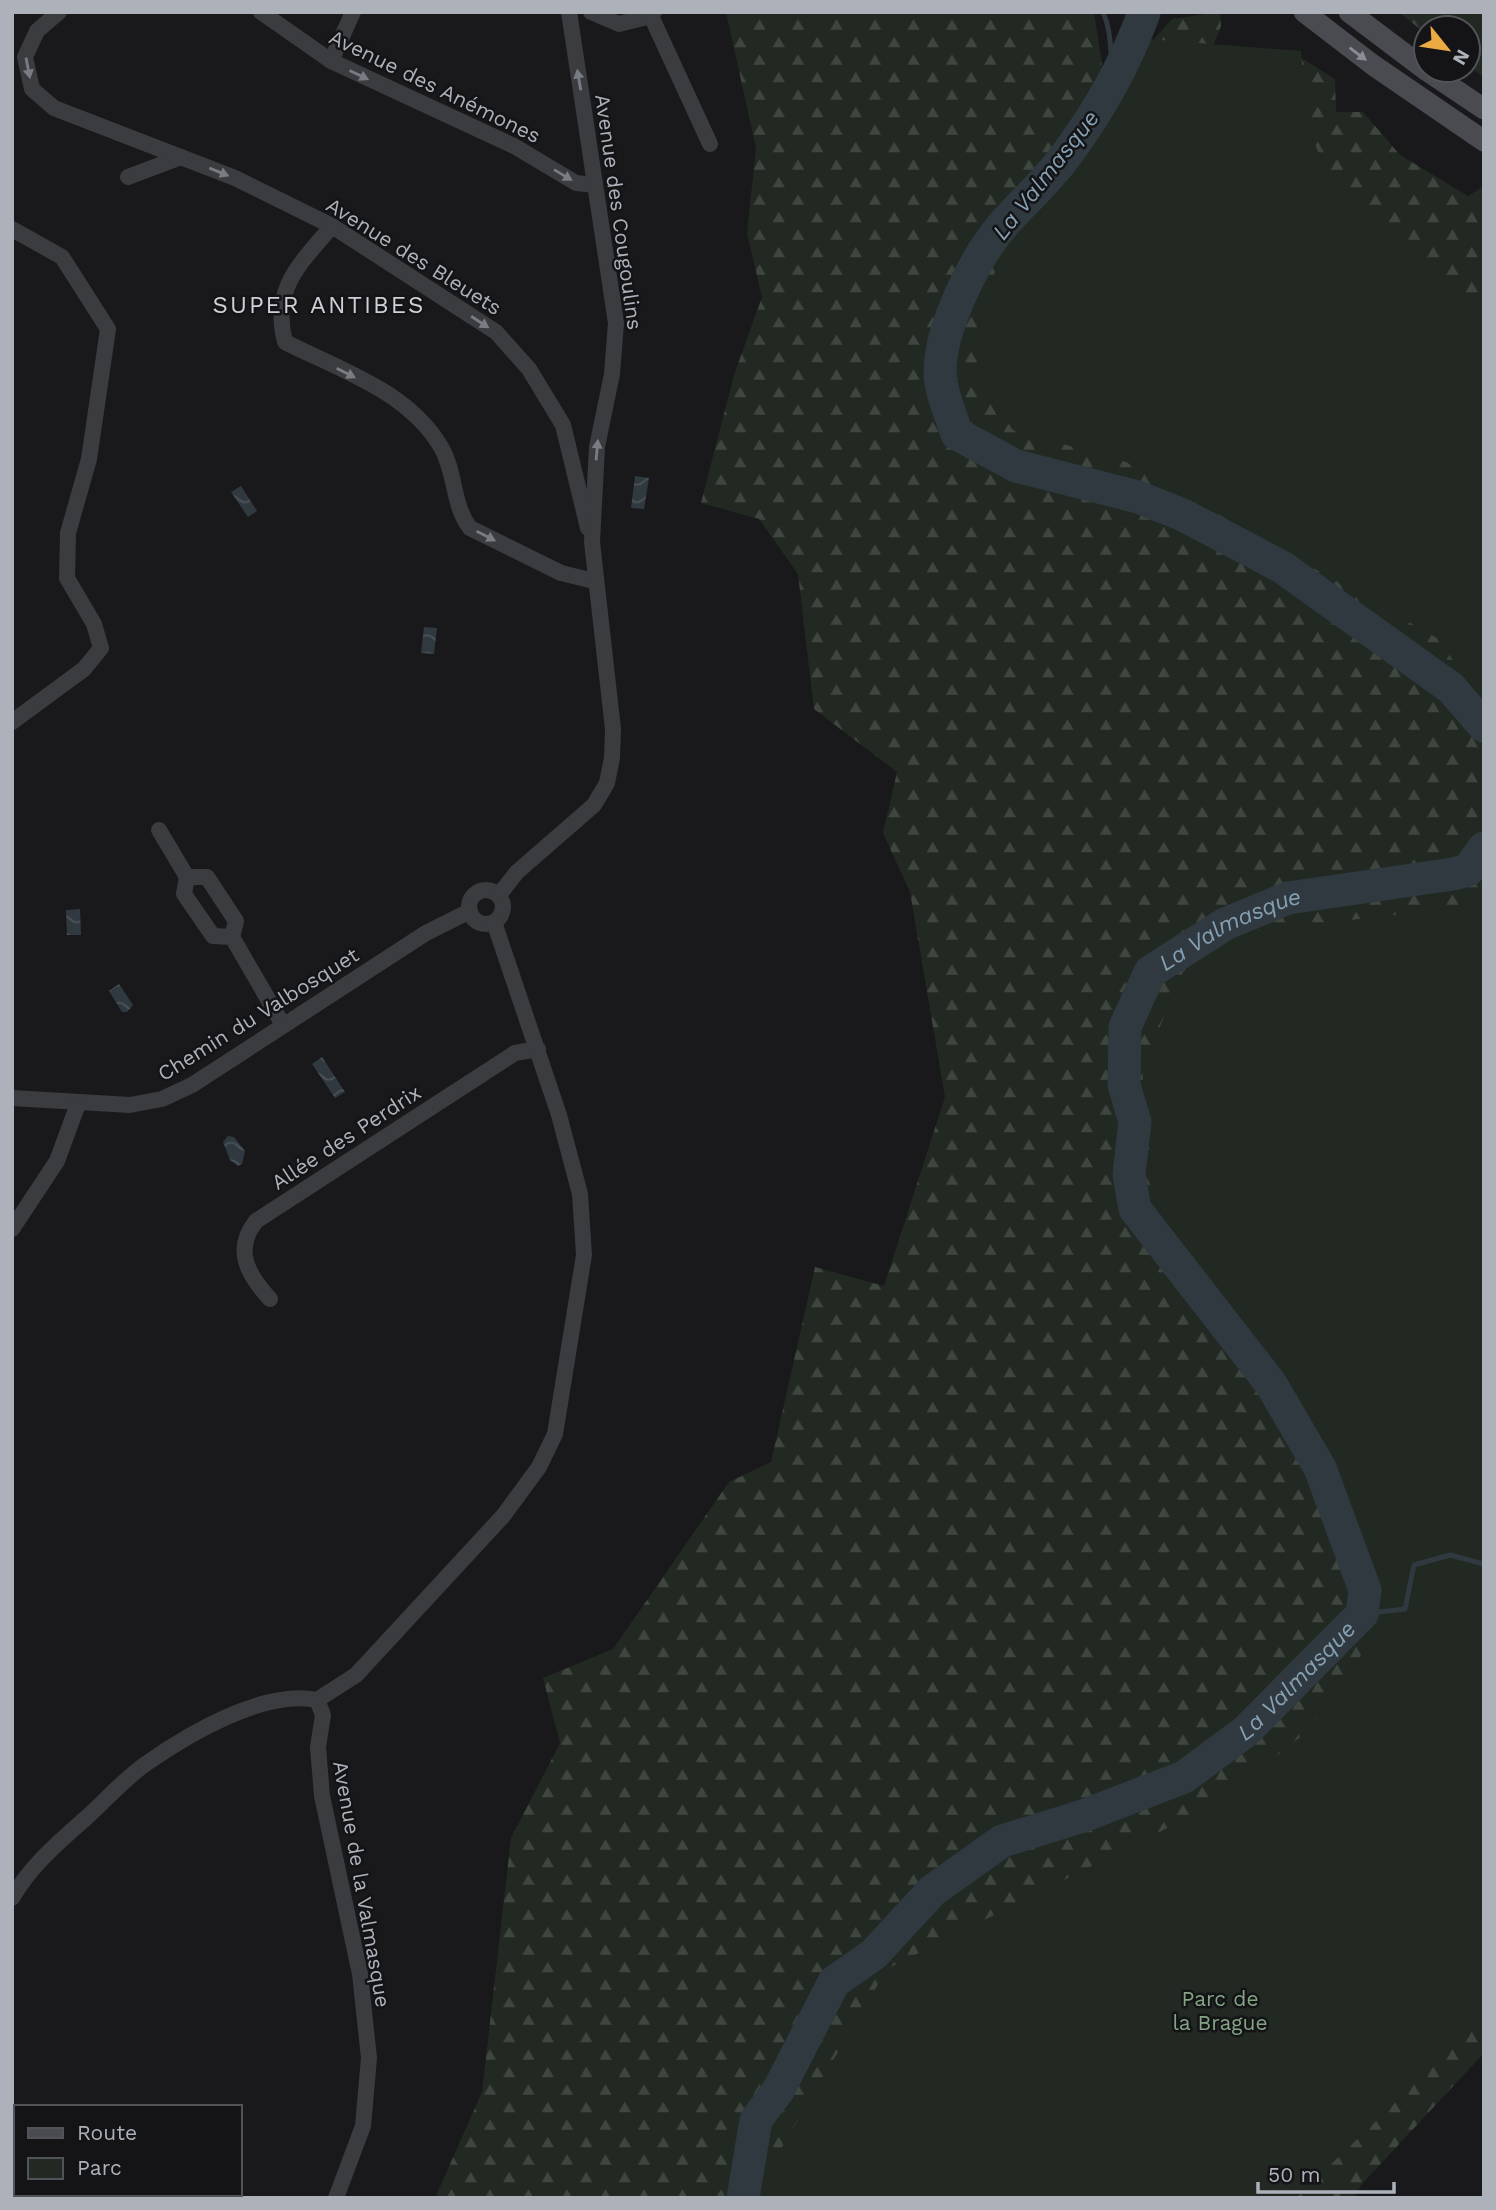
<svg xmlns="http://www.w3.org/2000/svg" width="1496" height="2210" font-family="'Work Sans',sans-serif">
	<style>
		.forest { fill: url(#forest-firs) }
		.park { fill: #212922 }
		.water { fill: url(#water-waves) }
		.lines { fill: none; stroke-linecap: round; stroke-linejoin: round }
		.stream { stroke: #30393f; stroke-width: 5 }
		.river { stroke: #30393f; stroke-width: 33 }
		.minor { stroke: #3b3c40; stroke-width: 16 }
		.secondary { stroke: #494b50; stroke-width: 21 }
		.oneway { fill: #898d95 }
		.oneway2 { fill: #797c83 }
		.labels { text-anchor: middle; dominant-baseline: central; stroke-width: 5; stroke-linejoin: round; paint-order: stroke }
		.street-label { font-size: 21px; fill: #acb1ba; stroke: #141417 }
		.park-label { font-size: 21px; fill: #84a485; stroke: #141417 }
		.water-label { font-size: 23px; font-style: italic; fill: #85a0b3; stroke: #141417 }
		.quarter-label { font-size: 24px; letter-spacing: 2px; fill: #cdd0d7; stroke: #141417 }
	</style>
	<defs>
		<pattern id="forest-firs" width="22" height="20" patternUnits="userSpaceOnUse" patternTransform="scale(1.75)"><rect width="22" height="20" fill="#212922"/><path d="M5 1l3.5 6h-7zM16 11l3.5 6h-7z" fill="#3f4640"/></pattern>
		<pattern id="water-waves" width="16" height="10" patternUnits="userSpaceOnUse" patternTransform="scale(1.75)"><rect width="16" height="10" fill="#30393f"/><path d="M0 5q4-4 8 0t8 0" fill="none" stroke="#4b5359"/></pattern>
	</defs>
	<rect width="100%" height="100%" fill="#19191b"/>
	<!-- forest -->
	<g class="forest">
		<path d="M726,12H1094L1102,65L1101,90L1089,114L1088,135L1145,49L1172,19L1220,12L1221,26L1206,64L1290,51L1335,79L1336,112H1363L1400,155L1468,196L1484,186V2053L1361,2185L1354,2198H435L482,2092L511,1838L560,1743L543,1678L613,1649L729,1482L771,1462L815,1267L884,1286L945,1097L910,892L883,833L897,772L814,709L798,574L759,519L701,503L734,375L762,297L747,233L756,148Z"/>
		<path d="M1399,12H1484V77L1468,66V28H1426V34Z"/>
	</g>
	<!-- park -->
	<g class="park">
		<path d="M1148,39L1301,51L1307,128L1336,189L1484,322V703L1437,638L1126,462L1013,430L986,392L980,323L1002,248Z"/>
		<path d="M1484,898V2017L1296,2198H752L887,1969L1219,1802L1309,1730L1368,1645L1342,1495L1154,1199L1142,1069L1183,972L1221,935L1471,906Z"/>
	</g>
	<!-- water -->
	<g class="water">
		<path d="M635,476L649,478L644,509L631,508Z"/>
		<path d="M241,486L257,511L248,517L231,492Z"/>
		<path d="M424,627L437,628L434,654L421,653Z"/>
		<path d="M80,909L81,935H67L66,910Z"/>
		<path d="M119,984L133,1005L127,1012H122L109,991Z"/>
		<path d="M322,1057L345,1092L335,1098L312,1064Z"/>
		<path d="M228,1136L234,1137L245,1151L242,1164L238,1166L230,1160L223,1142Z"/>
	</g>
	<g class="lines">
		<!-- stream -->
		<g class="stream">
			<path d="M1103,12C1113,34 1109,57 1115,80"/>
			<path d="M1362,1614L1405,1609L1414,1565L1450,1555L1484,1564"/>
		</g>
		<!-- river -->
		<g class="river">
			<path d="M1144,13C1124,67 1098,113 1064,158C1046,182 1022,203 1002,226C974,259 940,328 940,372C940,391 951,415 957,434L1016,466L1138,497L1183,515L1282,567L1451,688L1484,726"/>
			<path id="s1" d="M743,2198L756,2120L779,2089L834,1982L874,1954L932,1891L1002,1841L1083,1816L1184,1777L1246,1731L1362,1614L1365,1590L1320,1468L1271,1384L1135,1209L1129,1174L1135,1122L1124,1085L1125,1027L1150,972L1225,924L1288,898L1453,874L1468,870L1484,848"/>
		</g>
		<!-- minor -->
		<g class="minor">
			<path d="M59,12L37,31L25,57L32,89L54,108L235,178L332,226L496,332L529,369L563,425L588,528"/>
			<path d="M261,12L331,61L514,146L576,183L595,185"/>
			<path d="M591,12L619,24L651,16L654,12"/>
			<path d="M651,16L710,144"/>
			<path d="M331,61L353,12"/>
			<path d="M128,177L181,157"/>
			<path d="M332,226C300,264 271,289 285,342C340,370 408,391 441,447C456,472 452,505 470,528L561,573L594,581"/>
			<path d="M12,229L62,257L108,329L89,459L68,533L67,578L94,624L101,648L84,669L12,722"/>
			<path d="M159,830L187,877"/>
			<circle cx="486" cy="907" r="17"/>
			<path d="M499,895L517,872L594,805L607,783L612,758L613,729L592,542L597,447L612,374L616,323L569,12"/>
			<path d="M232,937L213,936L184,894L187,877H207L236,921L232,937L283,1025"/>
			<path d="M12,1098L130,1105L162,1099L192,1085L426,933L470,911"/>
			<path d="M12,1229L57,1161L78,1104"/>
			<path d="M270,1299C248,1275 233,1250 256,1221L515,1053L538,1049"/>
			<path d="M317,1700L323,1715L318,1747L322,1796L360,1974L369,2058L363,2126L336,2198"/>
			<path d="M12,1898C31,1865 59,1842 87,1817C107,1799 125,1778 147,1763C190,1733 265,1689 317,1700L356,1675L503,1516L539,1467L555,1434L584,1255L580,1194L559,1115L494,922"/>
		</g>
		<!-- secondary -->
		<g class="secondary">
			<path d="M1304,12L1373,65L1484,141"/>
			<path d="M1349,12L1426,70"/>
			<path d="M1426,70L1484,109"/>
		</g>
	</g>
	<!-- one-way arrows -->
	<defs><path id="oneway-solid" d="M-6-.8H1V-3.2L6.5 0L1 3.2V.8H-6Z" transform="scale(1.75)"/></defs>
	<use class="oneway" href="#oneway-solid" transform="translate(1358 54) rotate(37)"/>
	<g class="oneway2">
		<use href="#oneway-solid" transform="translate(28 68) rotate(79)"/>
		<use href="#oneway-solid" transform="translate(359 75) rotate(26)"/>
		<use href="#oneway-solid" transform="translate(579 80) rotate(-100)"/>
		<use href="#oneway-solid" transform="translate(219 172) rotate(22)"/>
		<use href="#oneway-solid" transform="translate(563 175) rotate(31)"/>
		<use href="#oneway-solid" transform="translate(480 322) rotate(33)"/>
		<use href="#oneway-solid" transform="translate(346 373) rotate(27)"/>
		<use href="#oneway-solid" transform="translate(597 450) rotate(-85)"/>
		<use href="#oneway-solid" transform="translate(486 536) rotate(27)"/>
	</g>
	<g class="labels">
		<!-- street labels -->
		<g class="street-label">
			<text transform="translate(435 86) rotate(26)">Avenue des Anémones</text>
			<text transform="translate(619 212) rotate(82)">Avenue des Cougoulins</text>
			<text transform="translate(414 256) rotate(32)">Avenue des Bleuets</text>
			<text transform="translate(258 1014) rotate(-32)">Chemin du Valbosquet</text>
			<text transform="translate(346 1137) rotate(-33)">Allée des Perdrix</text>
			<text transform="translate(362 1884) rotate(80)">Avenue de la Valmasque</text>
		</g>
		<!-- park labels -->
		<g class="park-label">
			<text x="1220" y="1998">Parc de<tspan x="1220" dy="24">la Brague</tspan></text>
		</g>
		<!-- water labels -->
		<g class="water-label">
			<text transform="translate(1046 175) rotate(-52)">La Valmasque</text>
			<text stroke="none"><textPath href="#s1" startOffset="1703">La Valmasque</textPath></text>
			<text stroke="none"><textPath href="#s1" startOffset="800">La Valmasque</textPath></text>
		</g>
		<!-- quarter labels -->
		<g class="quarter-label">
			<text x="319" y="305">SUPER ANTIBES</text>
		</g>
	</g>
	<!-- border -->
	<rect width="1496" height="2210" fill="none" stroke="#acb1ba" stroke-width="28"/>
	<!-- legend -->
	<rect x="14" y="2105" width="228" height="91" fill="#141417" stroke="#515358" stroke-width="2"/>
	<rect x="28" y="2128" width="35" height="10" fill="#494b50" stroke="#515358" stroke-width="2"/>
	<text x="77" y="2140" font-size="21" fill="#acb1ba">Route</text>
	<rect x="28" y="2158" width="35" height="21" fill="#212922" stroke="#515358" stroke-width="2"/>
	<text x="77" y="2175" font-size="21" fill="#acb1ba">Parc</text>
	<!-- north arrow -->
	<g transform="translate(1447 49) rotate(120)"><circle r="33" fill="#141417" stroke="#515358" stroke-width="2"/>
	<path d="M0-5L12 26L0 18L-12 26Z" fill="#ebab42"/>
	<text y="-10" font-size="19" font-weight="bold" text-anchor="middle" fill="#acb1ba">N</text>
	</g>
	<!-- scale -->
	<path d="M1258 2182v10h136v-10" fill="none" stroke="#acb1ba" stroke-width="3.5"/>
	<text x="1268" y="2182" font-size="21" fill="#acb1ba" stroke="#141417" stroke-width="5" paint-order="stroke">50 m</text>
</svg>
